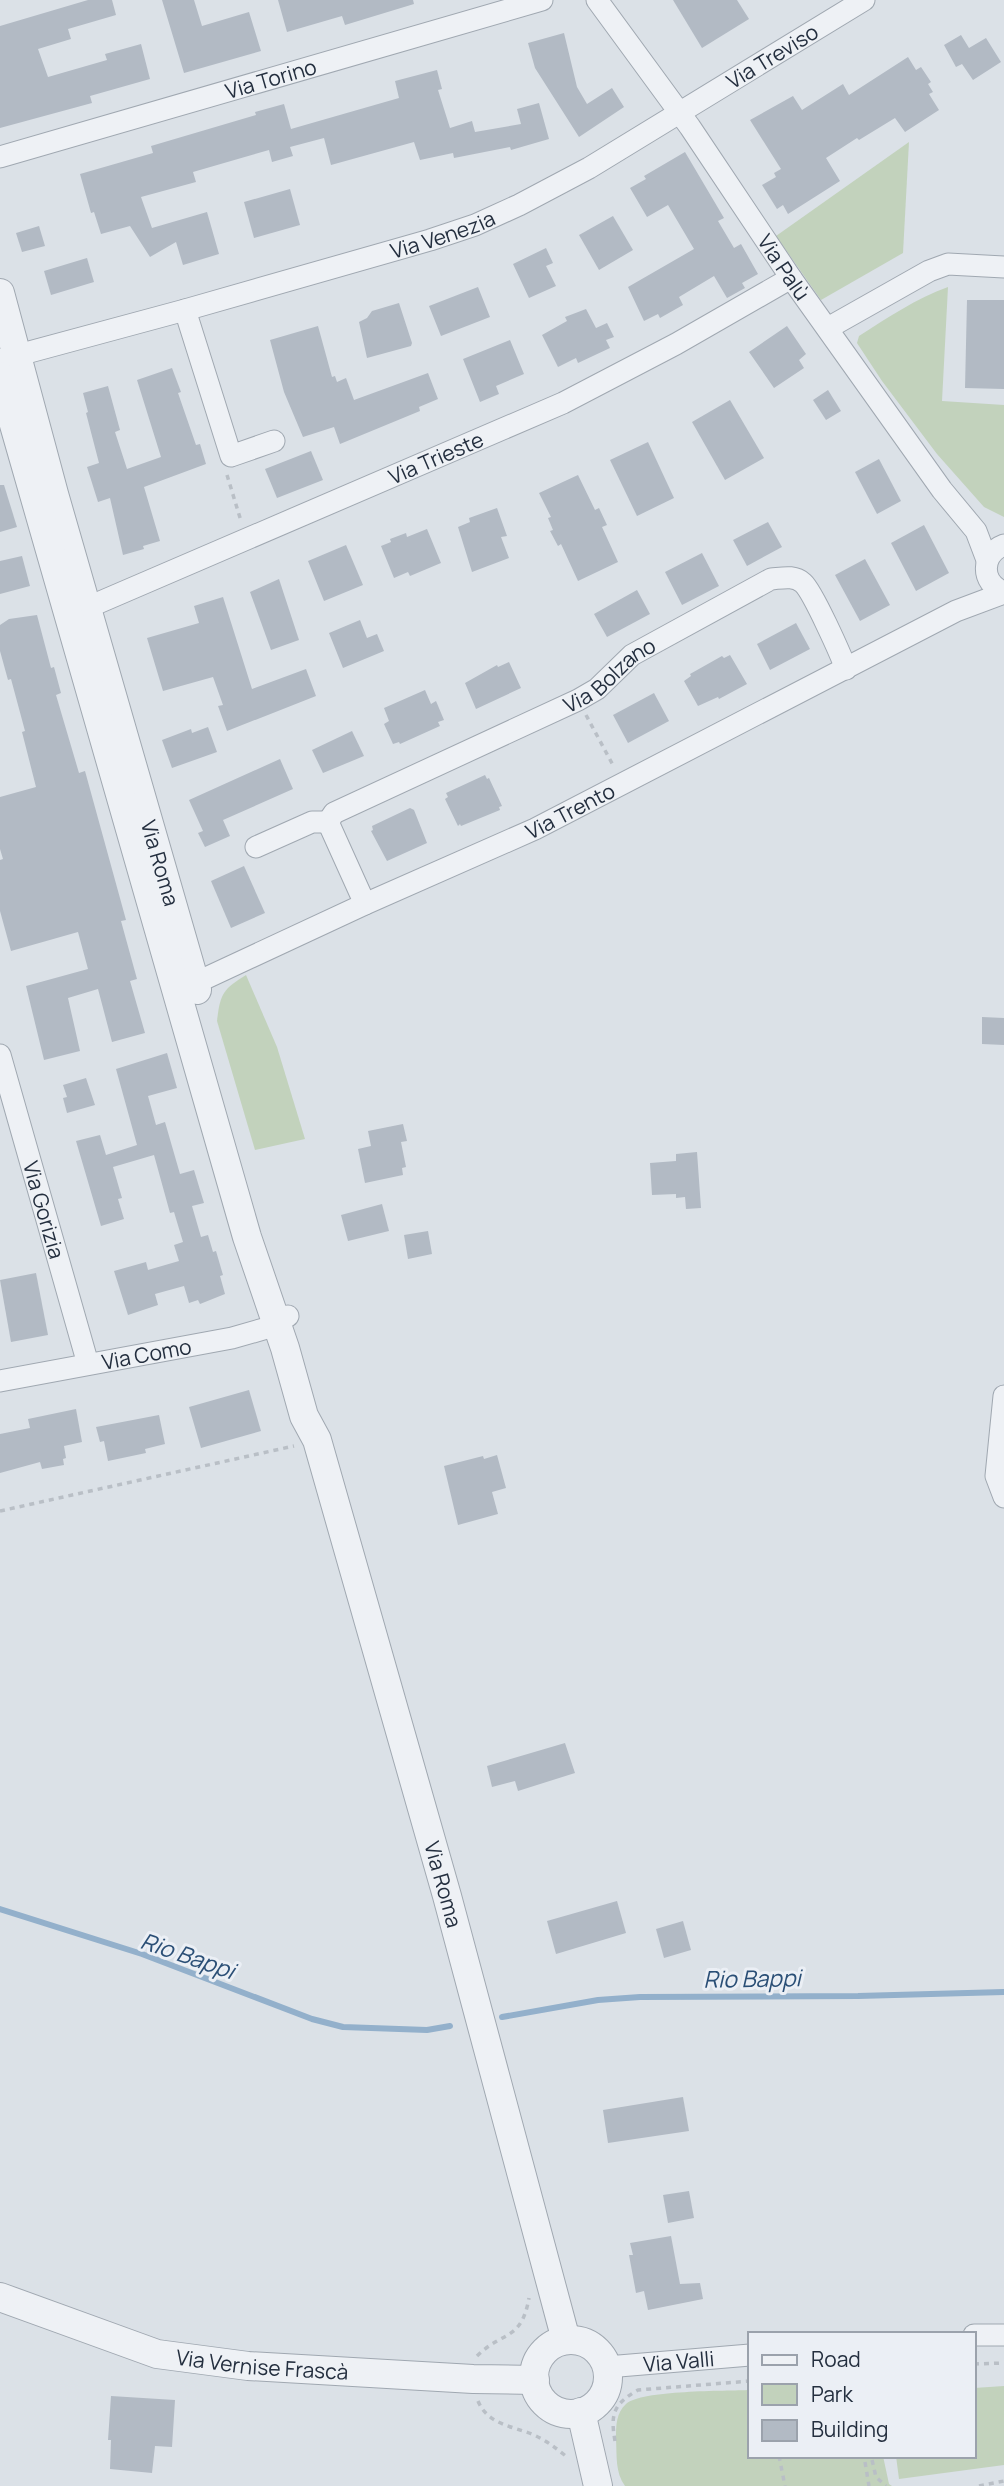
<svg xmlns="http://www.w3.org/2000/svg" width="1004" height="2486" font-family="Manrope,sans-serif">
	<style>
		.green { fill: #c2d2bc }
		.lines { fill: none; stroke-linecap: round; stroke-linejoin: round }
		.stream { stroke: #93b0cb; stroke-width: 6 }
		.building { fill: #b2bac4 }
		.minor-casing { stroke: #a0a8b1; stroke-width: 23 }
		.tertiary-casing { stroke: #a0a8b1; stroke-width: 30 }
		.path { stroke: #b9bfc6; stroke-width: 3.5; stroke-dasharray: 5 5; stroke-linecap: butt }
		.minor { stroke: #eef1f5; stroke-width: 21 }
		.tertiary { stroke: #eef1f5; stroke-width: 28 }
		.labels { text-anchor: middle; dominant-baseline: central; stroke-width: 6; stroke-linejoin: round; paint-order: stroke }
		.street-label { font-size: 21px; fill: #242f3f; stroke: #ebeff5 }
		.water-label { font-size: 23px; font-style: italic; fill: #2b4f76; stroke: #ebeff5 }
	</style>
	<rect width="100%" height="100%" fill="#dbe1e7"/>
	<!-- green -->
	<g class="green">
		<path d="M909,142L903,253L821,300L776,236Z"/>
		<path d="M948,287L942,401L1004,405V517L984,507L937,454L882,381L857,343L859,336C887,318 917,298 948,287Z"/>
		<path d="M246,975L277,1047L305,1139L255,1150L217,1021C220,994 223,989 246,975Z"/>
		<path d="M1004,2386V2465L899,2479L896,2456H974V2388Z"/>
		<path d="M750,2390V2456H883L889,2484L892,2486H625C615,2472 617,2456 616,2439C616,2426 616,2413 626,2404C641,2390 726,2391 750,2390Z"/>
	</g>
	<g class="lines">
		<!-- stream -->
		<g class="stream">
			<path d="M0,1909L142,1954L312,2019L343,2027L427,2030L450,2026"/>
			<path d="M502,2017L598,2000L640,1997L858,1996L1004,1992"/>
		</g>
	</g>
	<!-- building -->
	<g class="building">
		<path d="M88,0H112L116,15L68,29L71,39L38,49L48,77L107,60L105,54L141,44L150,79L90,96L92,103L0,128V26Z"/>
		<path d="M162,0H194L202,26L249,12L261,51L184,73Z"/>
		<path d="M278,0H413L414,4L345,25L342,16L287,32Z"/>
		<path d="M673,0H737L749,19L702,48Z"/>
		<path d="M564,33L577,87L587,104L612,88L624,107L579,137L535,68L528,43Z"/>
		<path d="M961,35L969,48L986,38L1001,62L973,80L962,64L956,67L944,45Z"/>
		<path d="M908,57L916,70L921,67L931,82L928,84L933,92L929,94L939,110L905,132L895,118L859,140L857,138L826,158L840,181L788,214L783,205L777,209L762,185L776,177L774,173L781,169L750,120L793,96L802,110L843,84L849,95Z"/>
		<path d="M437,70L442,89L438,90L450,128L472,121L475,132L521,124L517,109L539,103L549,139L511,150L510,147L454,158L453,153L420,160L414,142L331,165L324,138L290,147L293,156L272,162L269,150L193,172L196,182L141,197L152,228L207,212L219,254L183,265L176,242L150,257L130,226L101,234L94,212L91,213L80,174L153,153L151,146L256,115L255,112L284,104L291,129L399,98L395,81Z"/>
		<path d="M685,152L724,218L718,221L734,248L741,244L758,274L742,283L745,288L727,298L714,276L679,297L683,305L660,318L658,314L644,321L628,287L694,249L668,205L647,217L630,188L646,179L644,176Z"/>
		<path d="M290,189L300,225L254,238L244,202Z"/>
		<path d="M613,216L633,250L599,270L579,235Z"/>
		<path d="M39,226L45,246L22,252L16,233Z"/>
		<path d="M546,248L553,263L546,266L556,286L529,298L513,264Z"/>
		<path d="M87,258L94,282L51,295L44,271Z"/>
		<path d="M478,287L490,317L441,336L429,306Z"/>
		<path d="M967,300H1004V389L965,388Z"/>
		<path d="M399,303L412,343L411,346L367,358L359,322L367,318L372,311Z"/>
		<path d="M586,309L596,328L607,323L614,337L606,340L610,348L578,363L576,358L558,367L542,335L567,321L565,317Z"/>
		<path d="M318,326L332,377L335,376L337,382L346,378L354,400L428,373L438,399L419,407L420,411L340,444L334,427L303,437L284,392L270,340Z"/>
		<path d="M787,326L806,354L799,360L804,368L774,388L749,352Z"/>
		<path d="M510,340L524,374L496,386L499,394L480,402L463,359Z"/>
		<path d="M172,368L181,392L178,393L196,445L200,444L206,464L144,487L160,541L143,546L144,549L123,555L110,498L98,502L87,467L99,463L86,413L88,412L83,393L108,386L120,430L115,432L127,469L161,457L137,380Z"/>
		<path d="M828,390L841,411L826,420L813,400Z"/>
		<path d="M730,400L764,458L725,480L692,422Z"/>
		<path d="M648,442L674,498L637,516L610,460Z"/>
		<path d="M311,451L323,480L277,498L265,469Z"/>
		<path d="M879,459L901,501L877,514L855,472Z"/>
		<path d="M578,475L595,510L599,508L607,525L602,527L618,562L578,581L561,544L558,546L550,531L553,530L548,518L551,517L539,493Z"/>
		<path d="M0,485H4L17,527L0,532Z"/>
		<path d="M497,508L507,536L501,537L509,558L472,572L458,527L470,522L469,518Z"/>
		<path d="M768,522L782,547L747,566L733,540Z"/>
		<path d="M924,525L949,573L916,591L891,543Z"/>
		<path d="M427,529L441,563L410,576L408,572L394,578L381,546L391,542L390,539L406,533L407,537Z"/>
		<path d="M346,545L363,585L324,601L308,561Z"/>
		<path d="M702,553L719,586L682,605L665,572Z"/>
		<path d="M22,556L30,586L0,594V561Z"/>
		<path d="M865,559L890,605L860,621L835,575Z"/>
		<path d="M279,579L299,640L271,650L250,592Z"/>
		<path d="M637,590L650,614L607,637L594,614Z"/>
		<path d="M223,597L252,689L306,669L316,696L227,731L218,706L223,705L213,677L163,691L147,638L199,623L194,606Z"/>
		<path d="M37,615L51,668L54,667L61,693L56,695L79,773L85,771L126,920L121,921L137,979L130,981L145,1033L112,1042L98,989L68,998L80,1051L44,1060L26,986L88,969L78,932L11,951L0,911V860L3,859L0,849V797L36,787L22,732L25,731L11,679L8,680L0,651V625L9,619Z"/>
		<path d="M360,620L367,638L377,634L384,651L343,668L329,633Z"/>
		<path d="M796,623L810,649L770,670L757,644Z"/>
		<path d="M730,655L747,684L719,699L718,697L698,706L684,681L691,676L690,674L722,656L724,658Z"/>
		<path d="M509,662L521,688L476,709L465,683L497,665L498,667Z"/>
		<path d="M425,690L431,704L436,701L444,720L438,722L440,726L400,744L399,742L393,744L384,724L389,721L384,708Z"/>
		<path d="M654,693L669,721L628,743L613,715Z"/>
		<path d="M208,727L217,752L172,768L162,740L191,729L192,733Z"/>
		<path d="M352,731L364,756L323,773L312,750Z"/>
		<path d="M280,759L293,789L223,820L230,836L205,847L198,833L203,831L189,800Z"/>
		<path d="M485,775L487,779L489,778L502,806L499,807L500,810L461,826L460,824L458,826L445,799L448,797L446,793Z"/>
		<path d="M410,808L414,810L427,843L387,861L371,831L373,830L372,826Z"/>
		<path d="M244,866L265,913L231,928L211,881Z"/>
		<path d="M982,1017L1004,1018V1045L982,1044Z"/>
		<path d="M167,1053L177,1088L148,1096L156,1125L165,1122L180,1174L194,1170L204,1203L192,1206L201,1237L208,1235L213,1252L216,1251L223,1275L220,1276L225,1294L200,1304L198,1300L189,1303L184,1286L155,1294L158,1305L128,1315L114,1271L146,1262L148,1270L179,1261L174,1245L183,1242L174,1212L170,1213L154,1155L113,1167L122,1198L118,1199L124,1219L101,1226L76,1141L100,1135L106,1155L137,1145L116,1069Z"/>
		<path d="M86,1078L95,1105L67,1113L63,1098L67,1097L63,1085Z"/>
		<path d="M403,1124L407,1141L401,1142L406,1167L402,1168L403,1175L365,1183L358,1149L371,1146L368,1131Z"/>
		<path d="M697,1152L701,1208L686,1209L685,1197L676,1198V1194L652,1195L650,1163L676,1161V1154Z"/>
		<path d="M382,1204L389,1231L348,1241L341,1215Z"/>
		<path d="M428,1231L432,1254L408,1259L404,1235Z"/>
		<path d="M36,1273L48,1335L11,1342L0,1280Z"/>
		<path d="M249,1390L261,1431L201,1448L189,1407Z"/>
		<path d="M76,1409L82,1442L64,1446L66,1458L63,1459L64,1465L42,1469L40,1462L0,1473V1434L30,1428L28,1419Z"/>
		<path d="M159,1415L165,1444L145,1449L146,1453L108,1461L104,1441L100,1442L96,1427Z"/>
		<path d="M497,1455L506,1488L492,1492L498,1514L458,1525L444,1466L483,1456L484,1459Z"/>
		<path d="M565,1743L575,1773L518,1791L515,1781L492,1787L487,1766Z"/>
		<path d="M617,1901L626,1933L556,1954L547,1921Z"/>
		<path d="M683,1921L691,1950L664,1958L656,1929Z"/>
		<path d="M683,2097L689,2131L608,2143L603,2110Z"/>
		<path d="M689,2191L694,2218L668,2223L663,2195Z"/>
		<path d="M671,2236L680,2284L700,2283L703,2299L648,2310L644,2291L636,2293L629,2255H633L630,2243Z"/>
		<path d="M111,2396L175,2400L172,2447L155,2446L152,2473L110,2469L111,2440H108Z"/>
	</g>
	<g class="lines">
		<defs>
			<g id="minor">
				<path id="s1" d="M597,0L690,127L791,278L942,490L976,531L987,560"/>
				<path id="s2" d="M0,157L542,0"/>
				<path d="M185,310L231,456L274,441"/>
				<path d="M828,328L929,271L948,264L1004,267"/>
				<path id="s3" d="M0,360L185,310L430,240L475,225L519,205L589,168L864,0"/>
				<path d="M1004,545C981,554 980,583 1004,592"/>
				<path id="s4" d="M73,611L98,603L563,403L676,344L791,278"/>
				<path d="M256,847L312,822H328"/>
				<path id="s5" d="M365,904L328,822L334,813L578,700L597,689L632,655L771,579C783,578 794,575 803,583C813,592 841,655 846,669"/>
				<path id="s6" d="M181,986L204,979L365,904L535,829L956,611L1004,593"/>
				<path id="s7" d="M0,1055L88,1364"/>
				<path id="s8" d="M0,1381L232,1338L267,1328L288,1316"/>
				<path d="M1004,1396L996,1476L1004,1497"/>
				<path d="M974,2335H1004"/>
				<path id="s9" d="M607,2367L750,2355"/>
			</g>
			<g id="tertiary">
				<path id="s10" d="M0,293L54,494L197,990"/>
				<path id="s11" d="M0,376L247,1237L285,1348L304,1416L317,1440L447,1896L566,2340"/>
				<path id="s12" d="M0,2297L157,2354L248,2366L473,2379L535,2380"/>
				<circle cx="571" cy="2377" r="37"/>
				<path d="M581,2412L598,2486"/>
			</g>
		</defs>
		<!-- minor casing -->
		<use href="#minor" class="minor-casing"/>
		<!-- tertiary casing -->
		<use href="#tertiary" class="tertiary-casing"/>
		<!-- path -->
		<g class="path">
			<path d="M227,475L241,521"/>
			<path d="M586,715L614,767"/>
			<path d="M0,1511L294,1446"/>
			<path d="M477,2356C503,2330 521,2342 529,2298"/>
			<path d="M974,2364L1004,2363"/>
			<path d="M478,2401C488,2425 513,2426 534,2435C547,2441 556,2448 567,2457"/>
			<path d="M615,2441C610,2413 614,2404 638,2390L750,2381"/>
			<path d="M779,2456L785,2486"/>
			<path d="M872,2460L876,2477L886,2486"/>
			<path d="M865,2462L869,2486"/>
			<path d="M979,2486L1004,2481"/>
		</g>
		<!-- minor -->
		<use href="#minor" class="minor"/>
		<!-- tertiary -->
		<use href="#tertiary" class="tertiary"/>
	</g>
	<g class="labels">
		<!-- street labels -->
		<g class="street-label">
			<text stroke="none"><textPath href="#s3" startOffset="836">Via Treviso</textPath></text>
			<text stroke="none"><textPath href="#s2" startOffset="282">Via Torino</textPath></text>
			<text stroke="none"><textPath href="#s3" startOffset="460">Via Venezia</textPath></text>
			<text stroke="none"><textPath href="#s1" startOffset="326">Via Palù</textPath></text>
			<text stroke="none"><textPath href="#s4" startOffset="394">Via Trieste</textPath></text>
			<text stroke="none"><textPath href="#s5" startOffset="410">Via Bolzano</textPath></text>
			<text stroke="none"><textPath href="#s6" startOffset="427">Via Trento</textPath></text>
			<text stroke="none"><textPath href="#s10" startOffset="592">Via Roma</textPath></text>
			<text stroke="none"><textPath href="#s7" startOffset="161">Via Gorizia</textPath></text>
			<text stroke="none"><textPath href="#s8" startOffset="149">Via Como</textPath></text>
			<text stroke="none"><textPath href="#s11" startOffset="1573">Via Roma</textPath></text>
			<text stroke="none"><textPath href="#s9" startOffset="72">Via Valli</textPath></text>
			<text stroke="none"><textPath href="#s12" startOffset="273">Via Vernise Frascà</textPath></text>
		</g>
		<!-- water labels -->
		<g class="water-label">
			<text transform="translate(188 1955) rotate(19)">Rio Bappi</text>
			<text transform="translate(752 1978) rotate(-1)">Rio Bappi</text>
		</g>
	</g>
	<!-- legend -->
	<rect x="748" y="2332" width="228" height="126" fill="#ebeff5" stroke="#9ba2ac" stroke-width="2"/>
	<rect x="762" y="2355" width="35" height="10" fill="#eef1f5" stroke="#9ba2ac" stroke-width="2"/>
	<text x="811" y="2367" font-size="21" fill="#242f3f">Road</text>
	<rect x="762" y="2384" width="35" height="21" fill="#c2d2bc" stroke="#9ba2ac" stroke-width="2"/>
	<text x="811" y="2402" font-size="21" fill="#242f3f">Park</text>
	<rect x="762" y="2420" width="35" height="21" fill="#b2bac4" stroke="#9ba2ac" stroke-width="2"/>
	<text x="811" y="2437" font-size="21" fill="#242f3f">Building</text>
</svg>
